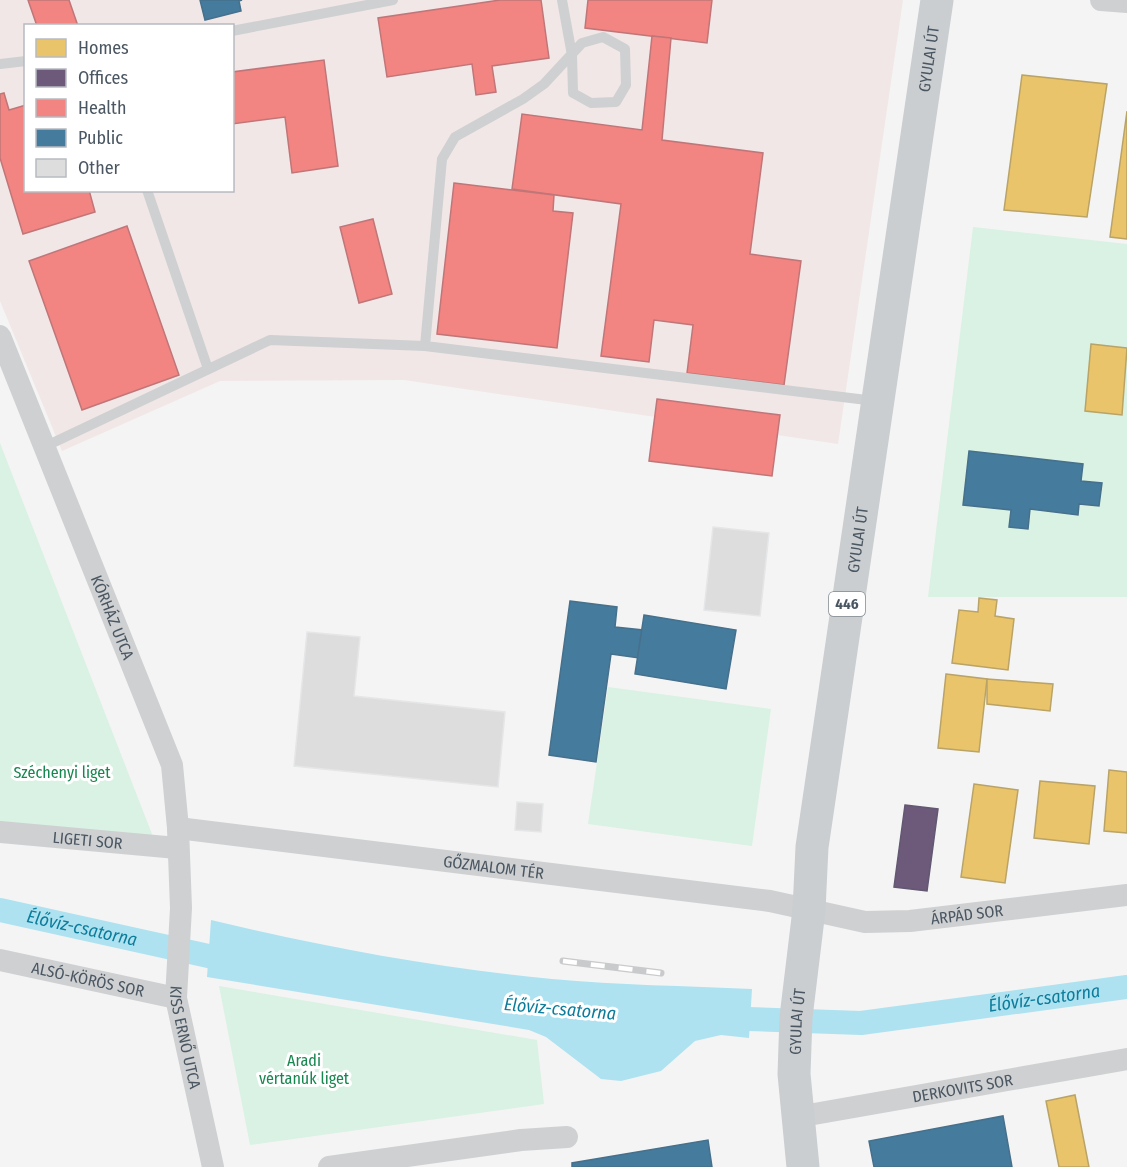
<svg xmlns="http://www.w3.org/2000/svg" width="1127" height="1167" font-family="'Fira Sans Condensed',sans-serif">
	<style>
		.medical { fill: #f1e7e6; fill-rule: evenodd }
		.green { fill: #d9f2e3 }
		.water { fill: #aee2f0 }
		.homes { fill: #e9c46a; stroke: #b9a367; stroke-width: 1.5 }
		.offices { fill: #6d597a; stroke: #625872; stroke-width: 1.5 }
		.health { fill: #f28482; stroke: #c07678; stroke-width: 1.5 }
		.public { fill: #457b9d; stroke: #46708b; stroke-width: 1.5 }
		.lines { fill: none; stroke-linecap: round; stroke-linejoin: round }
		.canal { stroke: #aee2f0; stroke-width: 24 }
		.building { fill: #ddddde; stroke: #e5e6e7; stroke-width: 1.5 }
		.lane { stroke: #ced0d2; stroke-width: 10 }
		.street { stroke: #ced0d2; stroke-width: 22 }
		.primary { stroke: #caced1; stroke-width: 33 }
		.rail-casing { stroke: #c9cacc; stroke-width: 7 }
		.rail { stroke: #fff; stroke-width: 4.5; stroke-dasharray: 14; stroke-linecap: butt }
		.labels { text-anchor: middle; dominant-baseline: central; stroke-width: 6; stroke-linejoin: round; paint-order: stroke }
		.shield { fill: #fff; stroke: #808990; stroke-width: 1.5 }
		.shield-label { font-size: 15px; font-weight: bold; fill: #4a5661 }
		.street-label { font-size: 16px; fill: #4a5661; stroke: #fff }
		.park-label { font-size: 16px; fill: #17864f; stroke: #fff }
		.water-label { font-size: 18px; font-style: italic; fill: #0c7c9b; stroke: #fff }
	</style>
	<rect width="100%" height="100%" fill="#f4f4f4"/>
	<!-- medical -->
	<path class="medical" d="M0,0H903L838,444L404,380L220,381L62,451L0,301ZM26,26H232V190H26Z"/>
	<!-- green -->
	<g class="green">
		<path d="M973,227L1127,244V597H928Z"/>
		<path d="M0,443L157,847L0,826Z"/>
		<path d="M608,687L771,709L752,846L588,824Z"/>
		<path d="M219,986L537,1040L544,1104L250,1145Z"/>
	</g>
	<!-- water -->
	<path class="water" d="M211,920C323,947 437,968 552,979C618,985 686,986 752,989L749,1038L721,1035L695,1041L661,1071L621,1081L601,1079L546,1037L529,1030L207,977Z"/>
	<!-- homes -->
	<g class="homes">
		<path d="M1022,75L1107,84L1087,217L1004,210Z"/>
		<path d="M1127,111V239L1110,237Z"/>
		<path d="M1091,344L1127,348L1122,415L1085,411Z"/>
		<path d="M979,598L997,600L995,616L1014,619L1008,670L952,663L959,610L978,612Z"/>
		<path d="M946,674L987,679L979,752L938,748Z"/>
		<path d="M987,679L1053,684L1050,711L987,704Z"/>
		<path d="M1109,770L1127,772V833L1104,831Z"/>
		<path d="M1040,781L1095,786L1089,844L1034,838Z"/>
		<path d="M974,784L1018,790L1005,883L961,877Z"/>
		<path d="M1075,1095L1089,1167H1059L1046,1101Z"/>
	</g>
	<!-- offices -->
	<path class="offices" d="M905,805L938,809L927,891L894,887Z"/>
	<!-- health -->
	<g class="health">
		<path d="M28,0H69L78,26H37Z"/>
		<path d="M500,0H541L549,58L492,66L496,92L476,95L472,64L387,77L378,18Z"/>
		<path d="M588,0H712L707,43L585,28Z"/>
		<path d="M652,36L671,38L662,140L763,153L750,254L801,261L784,385L687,373L693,325L654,320L649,362L601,356L621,204L512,189L522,114L642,130Z"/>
		<path d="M324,60L338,166L292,173L285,117L232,124V72Z"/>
		<path d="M4,93L9,110L26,105V190H89L95,212L23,234L0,158V94Z"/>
		<path d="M454,183L554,195L553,211L573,213L557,348L437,334Z"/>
		<path d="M373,219L392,294L359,303L340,227Z"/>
		<path d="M127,226L179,375L82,410L29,261Z"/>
		<path d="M657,399L780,415L772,476L649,461Z"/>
	</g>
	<!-- public -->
	<g class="public">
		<path d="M200,0H242L239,1L241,11L205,20Z"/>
		<path d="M969,451L1083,464L1081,481L1102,483L1099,506L1079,504L1078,515L1030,509L1028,529L1009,527L1011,510L963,505Z"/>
		<path d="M570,601L617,607L615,627L643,630L639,658L611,654L596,762L549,755Z"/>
		<path d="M644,615L736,630L726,689L635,674Z"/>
		<path d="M1003,1116L1012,1167H874L869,1141Z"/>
		<path d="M708,1140L712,1167H572V1163Z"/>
	</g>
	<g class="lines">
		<!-- canal -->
		<g class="canal">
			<path id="s1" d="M0,910L240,963"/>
			<path id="s2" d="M718,1018L861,1023L1127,987"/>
		</g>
	</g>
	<!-- building -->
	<g class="building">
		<path d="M713,527L769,533L760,616L704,610Z"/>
		<path d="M307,632L360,637L354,696L505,712L498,787L294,766Z"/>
		<path d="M517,802L543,804L541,832L515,830Z"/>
	</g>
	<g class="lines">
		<!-- lane -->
		<g class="lane">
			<path d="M562,0L572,55L573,93L591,103L616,102L626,85L625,49L603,37L582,43L544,84L523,99L455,137L442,159L425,346L875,401"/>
			<path d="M232,31L393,0"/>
			<path d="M0,64L26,61"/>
			<path d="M147,190L208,369"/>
			<path d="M44,447L270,340L425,346"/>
		</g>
		<!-- street -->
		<g class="street">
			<path d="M1101,0L1127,2"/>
			<path id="s3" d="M0,336L172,765L178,828L181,908L176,998L213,1167"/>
			<path id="s4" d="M178,828L770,901L865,922L910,921L1127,895"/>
			<path id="s5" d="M0,832L177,848"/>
			<path id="s6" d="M0,960L176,998"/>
			<path id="s7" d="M797,1117L1127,1059"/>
			<path d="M329,1167L521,1140L567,1137"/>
		</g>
		<!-- primary -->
		<path class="primary" id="s8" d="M803,1167L794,1074L796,1017L809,910L812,847L937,0"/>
		<defs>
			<path id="rail" d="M563,961L661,973"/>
		</defs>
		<!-- rail casing -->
		<use href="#rail" class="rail-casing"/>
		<!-- rail -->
		<use href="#rail" class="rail"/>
	</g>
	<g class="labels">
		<!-- shield labels -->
		<rect class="shield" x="829" y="592" width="36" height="24" rx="4.5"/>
		<g class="shield-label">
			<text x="847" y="604">446</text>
		</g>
		<!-- street labels -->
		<g class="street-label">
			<text stroke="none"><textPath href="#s8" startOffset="1118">GYULAI ÚT</textPath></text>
			<text stroke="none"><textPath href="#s8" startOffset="632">GYULAI ÚT</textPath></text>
			<text stroke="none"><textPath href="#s3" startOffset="303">KÓRHÁZ UTCA</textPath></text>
			<text stroke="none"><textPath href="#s5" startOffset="88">LIGETI SOR</textPath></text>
			<text stroke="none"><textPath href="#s4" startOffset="318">GŐZMALOM TÉR</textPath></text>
			<text stroke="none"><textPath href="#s4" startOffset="796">ÁRPÁD SOR</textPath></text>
			<text stroke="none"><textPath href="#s6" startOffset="90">ALSÓ-KÖRÖS SOR</textPath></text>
			<text stroke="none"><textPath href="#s8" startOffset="146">GYULAI ÚT</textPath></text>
			<text stroke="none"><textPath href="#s3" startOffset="736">KISS ERNŐ UTCA</textPath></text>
			<text stroke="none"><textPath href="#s7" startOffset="168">DERKOVITS SOR</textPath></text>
		</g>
		<!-- park labels -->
		<g class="park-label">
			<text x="62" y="772">Széchenyi liget</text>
			<text x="304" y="1060">Aradi<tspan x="304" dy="18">vértanúk liget</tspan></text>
		</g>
		<!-- water labels -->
		<g class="water-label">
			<text stroke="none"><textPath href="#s1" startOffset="84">Élővíz-csatorna</textPath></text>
			<text stroke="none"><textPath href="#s2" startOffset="328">Élővíz-csatorna</textPath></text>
			<text transform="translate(560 1009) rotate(5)">Élővíz-csatorna</text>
		</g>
	</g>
	<!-- legend -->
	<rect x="24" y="24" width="210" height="168" fill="#ffffff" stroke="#b7bbc0" stroke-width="1.5"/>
	<rect x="36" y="39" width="30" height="18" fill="#e9c46a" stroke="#b7bbc0" stroke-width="1.5"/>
	<text x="78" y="54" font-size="18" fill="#4a5661">Homes</text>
	<rect x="36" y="69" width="30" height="18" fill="#6d597a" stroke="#b7bbc0" stroke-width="1.5"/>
	<text x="78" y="84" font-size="18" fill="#4a5661">Offices</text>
	<rect x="36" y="99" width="30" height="18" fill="#f28482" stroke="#b7bbc0" stroke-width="1.5"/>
	<text x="78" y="114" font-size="18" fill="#4a5661">Health</text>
	<rect x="36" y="129" width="30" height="18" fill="#457b9d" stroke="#b7bbc0" stroke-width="1.5"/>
	<text x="78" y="144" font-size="18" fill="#4a5661">Public</text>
	<rect x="36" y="159" width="30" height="18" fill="#ddddde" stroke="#b7bbc0" stroke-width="1.5"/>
	<text x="78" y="174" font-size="18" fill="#4a5661">Other</text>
</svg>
